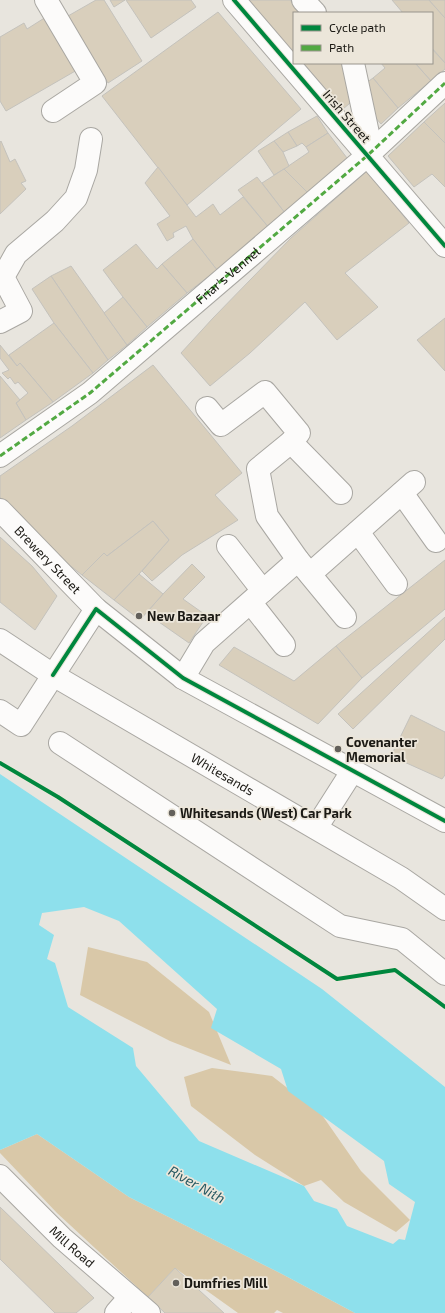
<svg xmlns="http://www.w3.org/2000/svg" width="445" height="1313" font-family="'Exo 2',sans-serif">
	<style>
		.green { fill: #d9c8a8 }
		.water { fill: #8ee0ec; fill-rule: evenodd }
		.building { fill: #d9cfbc; stroke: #c4c2bc }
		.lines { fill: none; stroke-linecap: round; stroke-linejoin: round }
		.minor-casing { stroke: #a9a7a2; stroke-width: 24 }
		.major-casing { stroke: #a9a7a2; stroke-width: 24 }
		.minor { stroke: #fcfbfa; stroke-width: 22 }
		.major { stroke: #fcfbfa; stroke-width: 22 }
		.quiet { stroke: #52a942; stroke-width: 3; stroke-dasharray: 6 3; stroke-linecap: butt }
		.cycleway-casing { stroke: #ece6da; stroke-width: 6 }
		.cycleway { stroke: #00873e; stroke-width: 4 }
		.poi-dot { fill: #63605b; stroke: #ece6da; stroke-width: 1.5 }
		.labels { text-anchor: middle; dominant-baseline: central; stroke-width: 3.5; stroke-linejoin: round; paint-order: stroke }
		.street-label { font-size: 13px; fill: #1b1914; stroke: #ece6da }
		.poi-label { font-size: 13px; font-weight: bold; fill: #1b1914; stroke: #ece6da; text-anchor: start }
		.water-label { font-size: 14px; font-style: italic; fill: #255861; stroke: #ece6da }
	</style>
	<rect width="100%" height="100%" fill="#e8e5de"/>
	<!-- green -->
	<g class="green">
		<path d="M88,947L147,962L209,1012L231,1065L170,1041L80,995Z"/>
		<path d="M212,1068L272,1076L322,1115L361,1171L410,1220L396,1232L344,1202L321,1180L304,1186L255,1155L191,1106L184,1077Z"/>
		<path d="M37,1134L129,1197L282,1274L355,1313H283L277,1310L274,1313H238L175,1268L148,1297L57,1213L0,1153V1150Z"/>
	</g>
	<!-- water -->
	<path class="water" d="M0,774L322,989L445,1087V1313H355L282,1274L129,1197L37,1134L0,1150ZM84,907L119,921L217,1009L211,1028L281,1069L288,1091L384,1161L389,1184L415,1202L405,1240L399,1239L393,1244L347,1226L337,1209L314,1201L304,1186L199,1141L136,1066L133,1048L68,1007L55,963L47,959L54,935L39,925L42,913Z"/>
	<!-- building -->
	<g class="building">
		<path d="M96,0H104L142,61L108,83L68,16Z"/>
		<path d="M110,0H125L114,7Z"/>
		<path d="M126,0H191L196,7L151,38Z"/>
		<path d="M247,0H290L301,13H294V53Z"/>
		<path d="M392,0H429L445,18V63L432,48V13H403Z"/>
		<path d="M429,0H445V18Z"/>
		<path d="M218,12L301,109L187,205L102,96Z"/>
		<path d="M46,17L77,70L6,111L0,101V37L24,23L27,29Z"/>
		<path d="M432,49L445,63V69L431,81L416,64L432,63Z"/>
		<path d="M303,63H344L356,98L343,109Z"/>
		<path d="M381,63H415L431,81L398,108L373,78L385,68Z"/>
		<path d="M373,78L398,108L381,124L368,109L362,86Z"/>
		<path d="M445,103V143L424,122Z"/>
		<path d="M317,116L328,133L306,147L302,143L297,146L288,132Z"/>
		<path d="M424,122L445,143V187L432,174L414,187L388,156Z"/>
		<path d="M288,132L297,146L283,152L274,141Z"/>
		<path d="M328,133L347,158L308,193L284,169L309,152L306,147Z"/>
		<path d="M1,141L10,162L15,159L26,181L21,183L26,189L0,214V142Z"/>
		<path d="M274,141L283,152L289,166L274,175L258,151Z"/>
		<path d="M158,167L196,217L213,204L220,215L243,197L270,229L217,270L193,239L186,226L173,233L174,237L167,241L157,224L170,216L145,183Z"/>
		<path d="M284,169L310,195L285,213L262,183Z"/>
		<path d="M367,171L409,223L345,273L378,307L337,340L305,302L250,353L210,386L181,353L213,318L291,238Z"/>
		<path d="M257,177L285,213L270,229L238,190Z"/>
		<path d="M193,239L217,270L187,293L162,264Z"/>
		<path d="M136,244L157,269L162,264L187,293L147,327L123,297L103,270Z"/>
		<path d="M71,266L127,345L108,360L51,276Z"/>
		<path d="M51,276L108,360L93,373L54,323L32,289Z"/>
		<path d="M123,297L147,327L127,345L104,313Z"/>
		<path d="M445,318V371L417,340Z"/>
		<path d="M54,323L93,373L53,402L20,363L17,366L9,355Z"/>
		<path d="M0,345L17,366L20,363L53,402L26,420L16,403L28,393L18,382L15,384L10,377L8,379L2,373L9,370L0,358Z"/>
		<path d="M153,365L242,473L215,495L238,520L182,555L152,581L142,571L169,540L153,521L107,556L104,553L82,575L43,544L0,497V476L72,426Z"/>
		<path d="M0,376L20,400L16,403L26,420L0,438Z"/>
		<path d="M153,521L169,540L139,574L114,600L82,575L104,553L107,556Z"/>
		<path d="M0,537L32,566L57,596L35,630L0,602Z"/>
		<path d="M445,560V609L362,678L336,646Z"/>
		<path d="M192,564L205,577L183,599L207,616L189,643L146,613L163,594Z"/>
		<path d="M139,574L163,594L140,620L114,600Z"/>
		<path d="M445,617V639L353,729L338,714Z"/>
		<path d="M336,646L362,678L318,724L219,665L234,647L294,681Z"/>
		<path d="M411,715L445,732V775L442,779L391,756Z"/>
		<path d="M0,1207L94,1298L76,1313H55L0,1259Z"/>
		<path d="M175,1268L224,1313H165L148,1297Z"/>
	</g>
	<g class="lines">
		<defs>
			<g id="minor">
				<path d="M46,0L95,83L53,111"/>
				<path d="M234,0L445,246"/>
				<path d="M303,0L315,13"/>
				<path d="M353,63L369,138L368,155"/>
				<path d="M0,322L21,311L3,277L16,254L55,221L76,198L86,170L91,139"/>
				<path d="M207,408L221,425L265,392L299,433L291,442L258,469L267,516L298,560L345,617"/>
				<path d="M291,442L341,493"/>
				<path d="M0,456L90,393L368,155L445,83"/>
				<path d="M402,493L436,541"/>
				<path id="s1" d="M0,510L96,609"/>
				<path d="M358,532L396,584"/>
				<path d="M228,546L263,591"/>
				<path d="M310,574L414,482"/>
				<path d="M251,603L284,645"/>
				<path d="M183,678L204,643L298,560"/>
				<path d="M0,711L21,725L96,609L183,678L445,821"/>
				<path d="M60,743L340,926L402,939L445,974"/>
				<path d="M316,828L353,770"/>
				<path id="s2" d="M0,1176L62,1238L149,1313"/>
				<path d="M116,1313L130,1297"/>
			</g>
			<g id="major">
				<path id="s3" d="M0,640L53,675L401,878L445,909"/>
			</g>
		</defs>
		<!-- minor casing -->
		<use href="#minor" class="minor-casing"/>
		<!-- major casing -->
		<use href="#major" class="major-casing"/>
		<!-- minor -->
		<use href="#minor" class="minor"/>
		<!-- major -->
		<use href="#major" class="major"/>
		<!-- quiet -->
		<path class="quiet" id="s4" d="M0,456L90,393L368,155L445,83"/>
		<defs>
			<g id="cycleway">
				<path d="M234,0L445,246"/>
				<path d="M53,675L96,609L183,678L445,821"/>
				<path d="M0,763L58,797L337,979L395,970L445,1007"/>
			</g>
		</defs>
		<!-- cycleway casing -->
		<use href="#cycleway" class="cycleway-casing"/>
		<!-- cycleway -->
		<use href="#cycleway" class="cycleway"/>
	</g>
	<!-- markers -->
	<g class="poi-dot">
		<circle cx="139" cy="616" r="4"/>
		<circle cx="338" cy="749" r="4"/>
		<circle cx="172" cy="813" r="4"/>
		<circle cx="176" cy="1283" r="4"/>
	</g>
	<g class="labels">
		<!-- street labels -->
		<g class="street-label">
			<text transform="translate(347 116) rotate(49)">Irish Street</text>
			<text stroke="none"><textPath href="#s4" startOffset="291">Friar's Vennel</textPath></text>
			<text stroke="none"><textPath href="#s1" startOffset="69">Brewery Street</textPath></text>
			<text stroke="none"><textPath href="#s3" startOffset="260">Whitesands</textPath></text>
			<text stroke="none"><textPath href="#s2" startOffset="101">Mill Road</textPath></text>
		</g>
		<!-- poi labels -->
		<g class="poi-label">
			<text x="147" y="616">New Bazaar</text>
			<text x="346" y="742">Covenanter<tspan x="346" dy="15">Memorial</tspan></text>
			<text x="180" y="813">Whitesands (West) Car Park</text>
			<text x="184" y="1283">Dumfries Mill</text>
		</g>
		<!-- water labels -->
		<g class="water-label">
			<text transform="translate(197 1184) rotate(29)">River Nith</text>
		</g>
	</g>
	<!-- legend -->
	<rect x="293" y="12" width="140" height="52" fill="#ece6da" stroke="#98948b"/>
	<rect x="301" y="25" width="20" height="6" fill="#00873e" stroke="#98948b"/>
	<text x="329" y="32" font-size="12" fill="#1b1914">Cycle path</text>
	<rect x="301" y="45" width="20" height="6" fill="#52a942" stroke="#98948b"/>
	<text x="329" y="52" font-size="12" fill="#1b1914">Path</text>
</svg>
